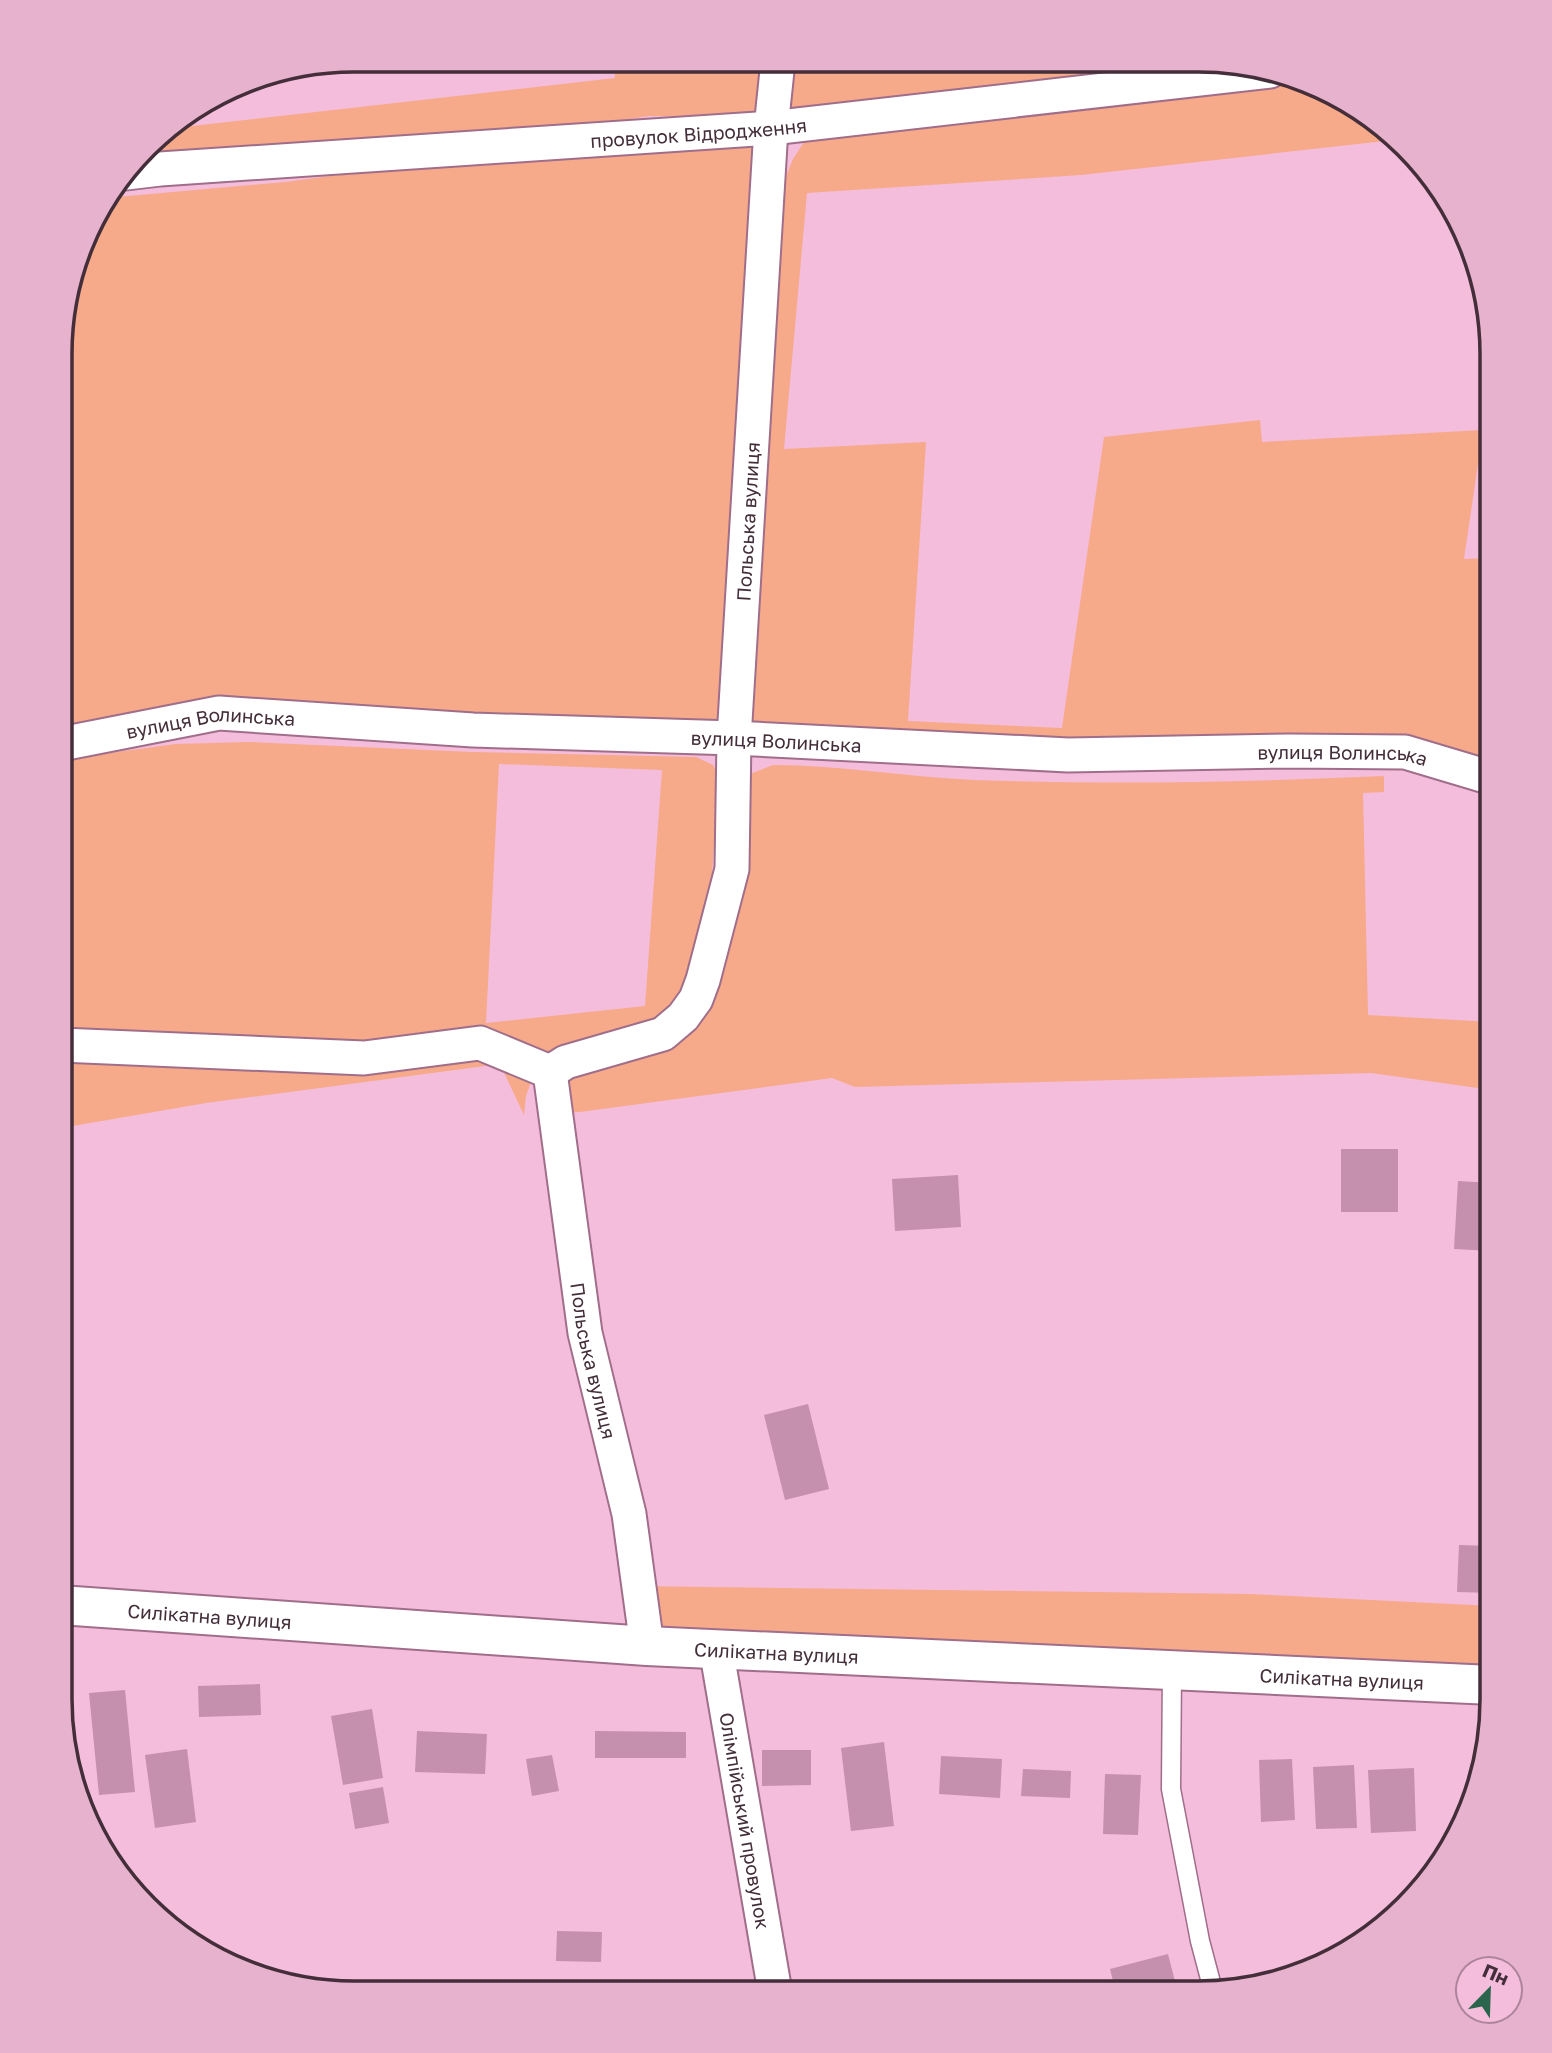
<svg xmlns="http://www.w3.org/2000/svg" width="1552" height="2053" font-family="'Golos Text',sans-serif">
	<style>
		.green { fill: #f6aa89; fill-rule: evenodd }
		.building { fill: #c490ad }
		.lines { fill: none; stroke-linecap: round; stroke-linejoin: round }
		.lane-casing { stroke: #a06e8a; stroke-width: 21 }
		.street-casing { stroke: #a06e8a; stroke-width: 37 }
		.secondary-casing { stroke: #a06e8a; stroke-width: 42 }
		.lane { stroke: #fff; stroke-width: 18 }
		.street { stroke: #fff; stroke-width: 33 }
		.secondary { stroke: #fff; stroke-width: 38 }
		.labels { text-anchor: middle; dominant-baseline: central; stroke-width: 5; stroke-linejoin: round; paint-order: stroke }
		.street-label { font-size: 19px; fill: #432e3a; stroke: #f4bddb }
		.rim { fill: none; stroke: #432e3a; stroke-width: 3.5 }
	</style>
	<rect width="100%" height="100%" fill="#f4bddb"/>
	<!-- green -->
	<g class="green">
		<path d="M614,60L773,61L768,106L749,117L649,116L454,146L118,183L160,132L165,129L615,78Z"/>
		<path d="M789,61L1237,62L788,115Z"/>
		<path d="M1307,81L1377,120L1394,140L1081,175L807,193L784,449L926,442L908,721L1062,728L1104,437L1260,420L1262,442L1483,430L1464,559L1492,558V772L1383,762L1253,768L1063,769L746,733L781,188L793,159L806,139L852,126Z"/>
		<path d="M761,134L723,731L248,729L177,731L61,746L62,315L99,207L106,198L285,182L452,160Z"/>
		<path d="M248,742L472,752L696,757L713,765L719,776L712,873L703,935L674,1011L532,1079L526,1096L524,1115L500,1064L206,1103L61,1128V757L102,754L176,744ZM499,764L662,770L645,1006L486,1023Z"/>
		<path d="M773,765C840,765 907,777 975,780C1111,785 1247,782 1384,776V792L1363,793L1368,1015L1492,1022V1090L1371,1073L855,1087L832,1078L580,1112L545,1114L549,1087L691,1024L742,786L750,774Z"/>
		<path d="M633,1586L1250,1594L1492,1606V1671L995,1642L662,1630Z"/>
	</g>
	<!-- building -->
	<g class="building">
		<rect x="1341" y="1149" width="57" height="63"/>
		<path d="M958,1175L961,1227L895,1231L892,1179Z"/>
		<path d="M1458,1181L1492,1183V1251L1454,1249Z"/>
		<path d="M808,1404L829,1489L785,1500L764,1415Z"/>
		<path d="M1459,1545L1492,1546V1593L1457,1592Z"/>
		<path d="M260,1684L261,1715L199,1717L198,1686Z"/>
		<path d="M125,1690L135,1792L99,1795L89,1693Z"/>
		<path d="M372,1709L383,1778L343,1785L331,1716Z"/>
		<path d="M417,1731L487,1734L485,1774L415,1772Z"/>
		<path d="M595,1731L686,1732V1758H595Z"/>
		<path d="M884,1742L894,1826L851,1831L841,1748Z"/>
		<path d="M187,1749L196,1822L155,1828L145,1755Z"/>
		<path d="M762,1750H811V1785L762,1786Z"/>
		<path d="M552,1755L559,1791L532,1796L526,1759Z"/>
		<path d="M941,1756L1002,1759L1000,1798L939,1794Z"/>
		<path d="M1292,1759L1295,1820L1261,1822L1259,1760Z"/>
		<path d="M1354,1765L1357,1828L1316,1829L1313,1767Z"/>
		<path d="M1414,1768L1416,1831L1371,1833L1368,1770Z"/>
		<path d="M1023,1769L1071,1771L1070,1798L1021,1796Z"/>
		<path d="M1105,1774L1141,1775L1138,1835L1103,1834Z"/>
		<path d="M383,1787L389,1823L355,1829L349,1793Z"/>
		<path d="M557,1931L602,1932L601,1962L556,1961Z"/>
		<path d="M1168,1954L1178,1993H1116L1110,1969Z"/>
	</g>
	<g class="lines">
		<defs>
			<path id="lane" d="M1172,1670L1171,1789L1200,1941L1213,1990"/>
			<g id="street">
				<path id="s1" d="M126,173L160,169L771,128L1270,71"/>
				<path id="s2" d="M61,744L219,713L473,730L734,738L1068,755L1289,751L1405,752L1492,778"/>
				<path d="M61,1045L364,1058L480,1043L550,1072"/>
				<path id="s3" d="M550,1072L566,1062L663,1034L683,1017L696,999L703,980L732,869L734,738L771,128L778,61"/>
				<path id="s4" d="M550,1072L585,1333L629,1514L647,1646"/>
				<path id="s5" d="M716,1648L775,1992"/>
			</g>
			<g id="secondary">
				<path id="s6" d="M60,1605L647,1646L1492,1685"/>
			</g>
		</defs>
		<!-- lane casing -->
		<use href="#lane" class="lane-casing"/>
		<!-- street casing -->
		<use href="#street" class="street-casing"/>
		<!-- secondary casing -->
		<use href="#secondary" class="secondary-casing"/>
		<!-- lane -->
		<use href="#lane" class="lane"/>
		<!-- street -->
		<use href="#street" class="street"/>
		<!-- secondary -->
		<use href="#secondary" class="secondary"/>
	</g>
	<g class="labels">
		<!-- street labels -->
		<g class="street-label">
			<text stroke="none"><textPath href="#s1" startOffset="574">провулок Відродження</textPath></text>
			<text stroke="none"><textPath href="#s3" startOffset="651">Польська вулиця</textPath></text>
			<text stroke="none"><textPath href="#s2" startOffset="152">вулиця Волинська</textPath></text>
			<text stroke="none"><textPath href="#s2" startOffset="719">вулиця Волинська</textPath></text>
			<text stroke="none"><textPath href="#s2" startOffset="1286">вулиця Волинська</textPath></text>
			<text stroke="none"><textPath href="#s4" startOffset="292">Польська вулиця</textPath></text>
			<text stroke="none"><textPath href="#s6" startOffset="150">Силікатна вулиця</textPath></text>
			<text stroke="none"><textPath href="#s6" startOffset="718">Силікатна вулиця</textPath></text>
			<text stroke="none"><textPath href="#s6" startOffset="1284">Силікатна вулиця</textPath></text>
			<text stroke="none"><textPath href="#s5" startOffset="175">Олімпійський провулок</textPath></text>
		</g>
	</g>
	<!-- crop -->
	<path d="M0 0H1552V2053H0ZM354 72H1198A282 282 0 0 1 1480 354V1699A282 282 0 0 1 1198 1981H354A282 282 0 0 1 72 1699V354A282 282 0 0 1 354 72Z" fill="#e6b2ce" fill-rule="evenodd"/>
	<path class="rim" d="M354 72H1198A282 282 0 0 1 1480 354V1699A282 282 0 0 1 1198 1981H354A282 282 0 0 1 72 1699V354A282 282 0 0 1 354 72Z"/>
	<!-- north arrow -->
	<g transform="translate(1489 1990) rotate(23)"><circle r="33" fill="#f4bddb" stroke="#ad849b" stroke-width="2"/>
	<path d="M0-5L12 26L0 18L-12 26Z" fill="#2b654d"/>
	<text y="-10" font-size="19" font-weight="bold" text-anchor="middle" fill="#432e3a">Пн</text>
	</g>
</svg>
